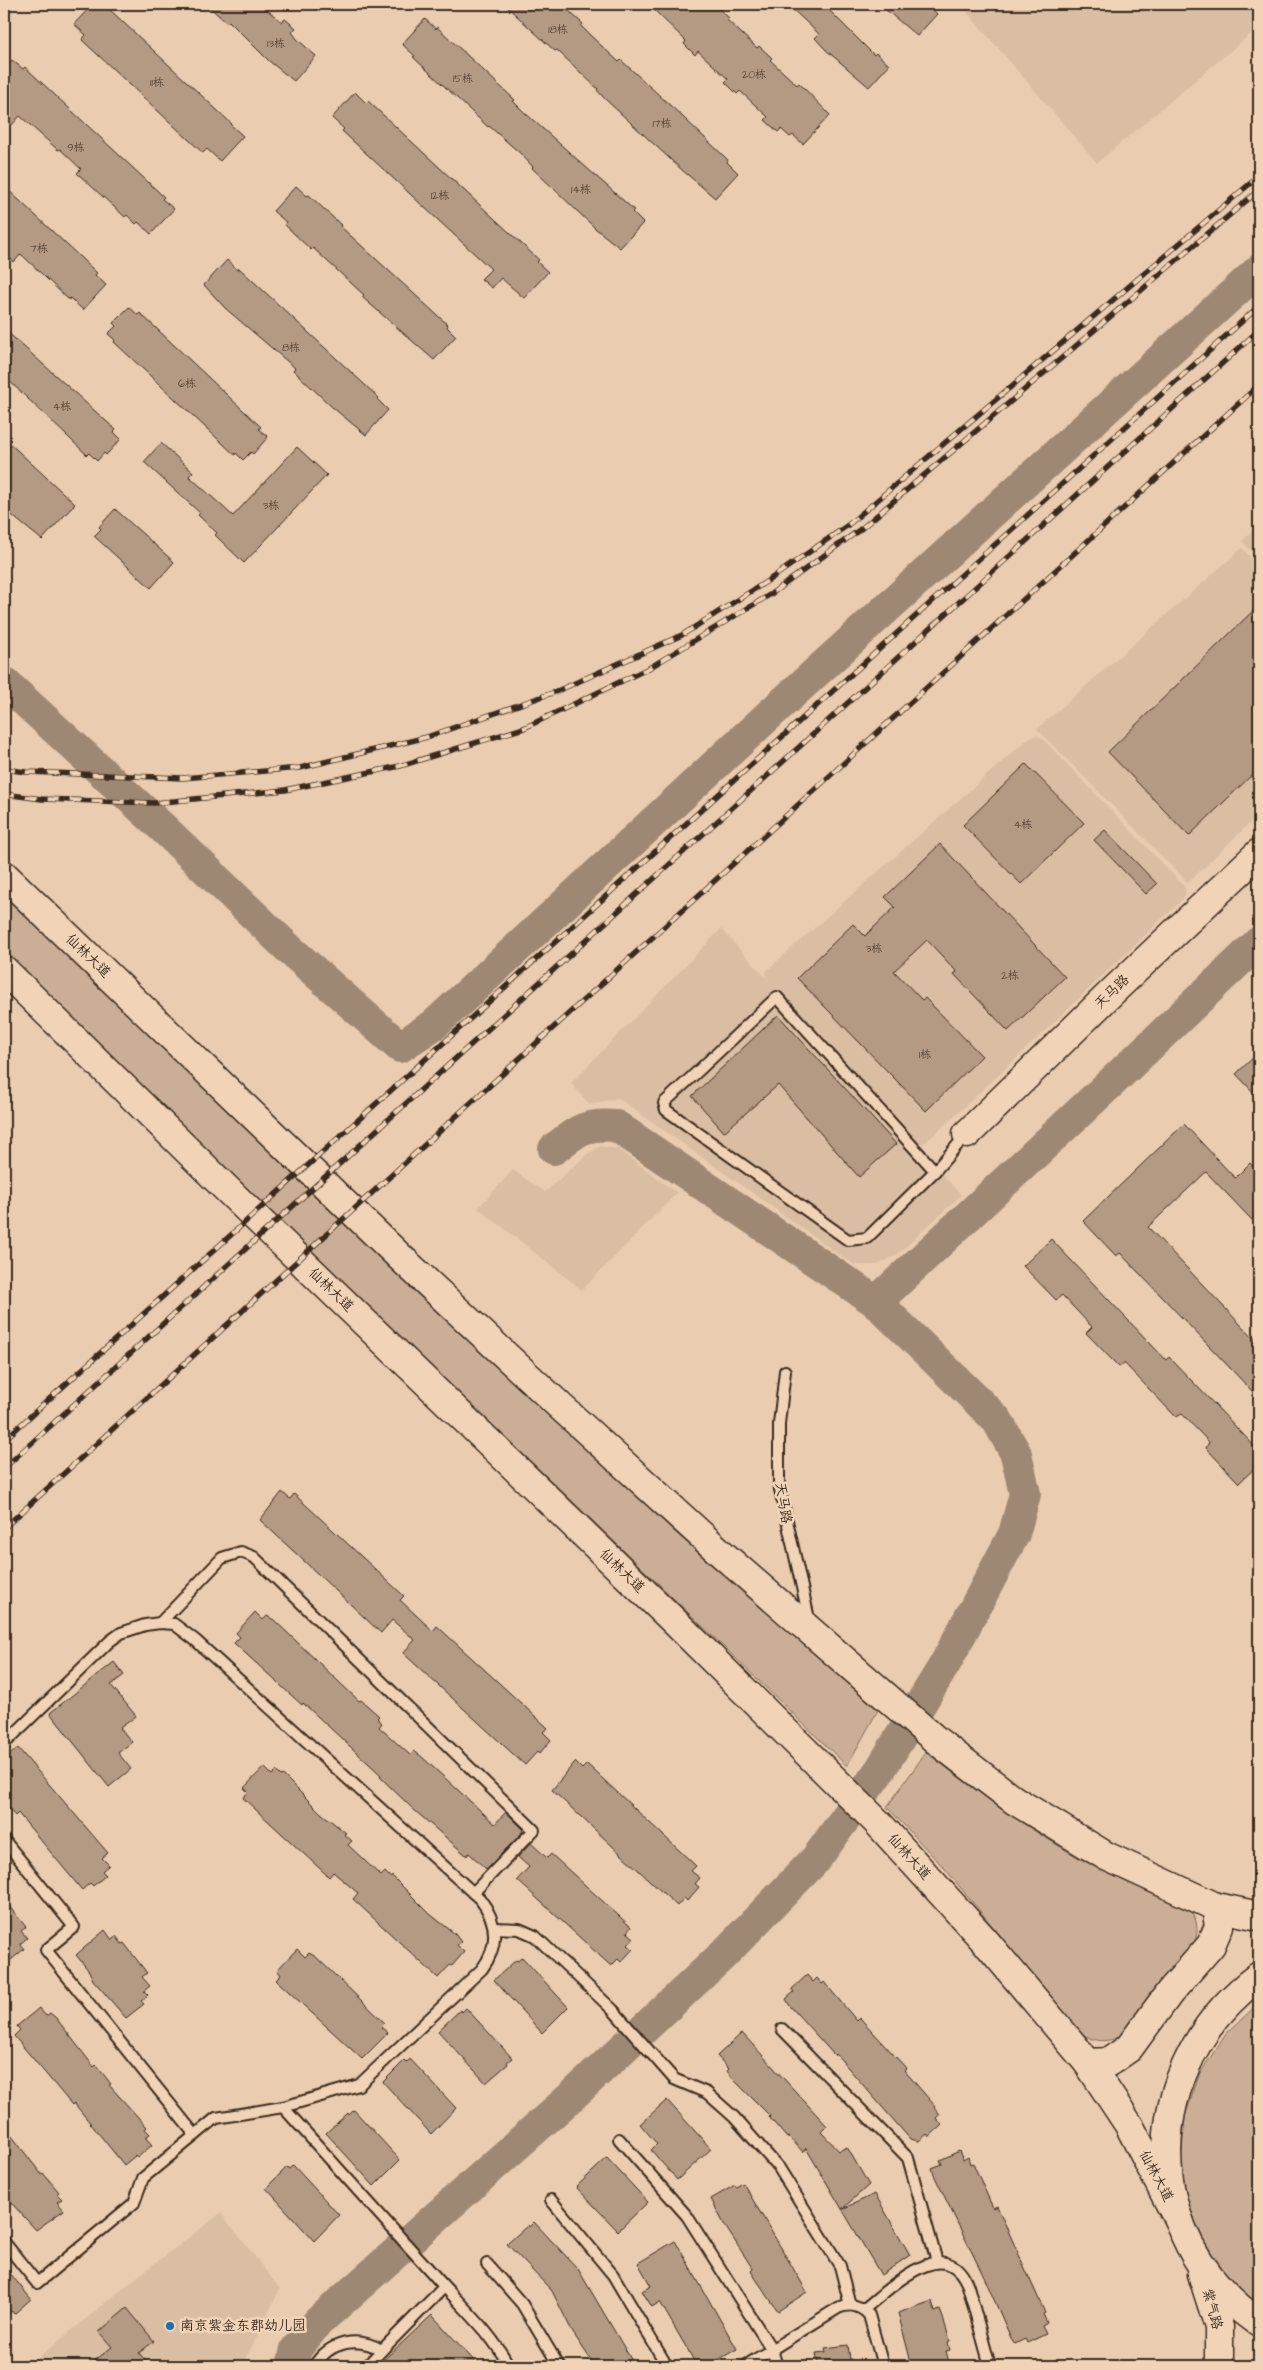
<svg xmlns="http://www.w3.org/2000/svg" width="1263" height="2370" font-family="'Architects Daughter','LXGW WenKai TC',sans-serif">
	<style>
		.built { fill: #dabea3 }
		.green { fill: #caaf96; stroke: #826c5a }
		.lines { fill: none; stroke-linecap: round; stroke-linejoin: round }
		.river { stroke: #9f8873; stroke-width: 32 }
		.building { fill: #b49a83; stroke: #3b2a1e }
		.lane-casing { stroke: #3b2a1e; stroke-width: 14 }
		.secondary-casing { stroke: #3b2a1e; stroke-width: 31 }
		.primary-casing { stroke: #3b2a1e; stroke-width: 31 }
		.lane { stroke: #f1d4b7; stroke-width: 10 }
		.secondary { stroke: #f1d4b7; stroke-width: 28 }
		.primary { stroke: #f1d4b7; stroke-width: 28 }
		.rail-casing { stroke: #3b2a1e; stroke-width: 5.5 }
		.rail { stroke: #f1d4b7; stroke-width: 4; stroke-dasharray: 11; stroke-linecap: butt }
		.poi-dot { fill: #1f6fb2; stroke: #f1d4b7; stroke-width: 2 }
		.labels { text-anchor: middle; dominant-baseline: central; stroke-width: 5; stroke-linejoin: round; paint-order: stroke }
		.number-label { font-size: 11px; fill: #594637 }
		.street-label { font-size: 14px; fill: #3b2a1e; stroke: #f1d4b7 }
		.poi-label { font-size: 14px; fill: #3b2a1e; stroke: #f1d4b7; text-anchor: start }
	</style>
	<rect width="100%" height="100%" fill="#eacdb1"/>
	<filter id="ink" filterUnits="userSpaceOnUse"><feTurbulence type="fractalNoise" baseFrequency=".02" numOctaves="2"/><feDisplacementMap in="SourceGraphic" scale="10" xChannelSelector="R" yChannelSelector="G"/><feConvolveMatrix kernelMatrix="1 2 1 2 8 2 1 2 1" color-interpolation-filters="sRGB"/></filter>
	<g filter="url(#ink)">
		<!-- built -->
		<g class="built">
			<path d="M960,4H1259V27L1097,163Z"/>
			<path d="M1259,525V560L1242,541Z"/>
			<path d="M1242,548L1259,567V814L1188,883L1037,729Z"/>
			<path d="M1036,735L1042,738L1184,886L1186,893L1183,899L1002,1072L926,1142L920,1144L916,1142L780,993L961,1195L896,1256L877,1265H854L618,1098L590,1105L571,1083L721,929L770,982L766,976L767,970L1030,737Z"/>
			<path d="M601,1146L619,1149L677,1193L582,1290L478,1208L513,1170L545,1192L587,1154Z"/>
			<path d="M221,2213L280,2289L244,2363L245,2366H28L142,2273Z"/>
		</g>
		<!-- green -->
		<g class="green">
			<path d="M4,893L318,1199L677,1534L878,1710L847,1766C674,1598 500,1432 326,1265C218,1162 115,1055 4,956Z"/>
			<path d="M926,1752C976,1791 1026,1828 1081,1859C1117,1879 1155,1893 1192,1911C1198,1924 1199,1933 1193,1946L1124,2035C1107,2043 1093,2043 1079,2031L946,1870L887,1807Z"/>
			<path d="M1259,2003V2313L1217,2271L1187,2208L1181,2162L1185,2116L1200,2073L1226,2034Z"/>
		</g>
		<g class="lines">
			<!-- river -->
			<g class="river">
				<path d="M4,682L164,829L289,949L400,1047L435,1024L768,716L1259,270"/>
				<path d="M876,1302L1114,1080L1259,942"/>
				<path d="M292,2366L296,2349L318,2322L572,2096L724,1954L816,1859L880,1770L945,1664L1014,1534L1025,1494L1016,1454L997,1420L876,1302L616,1126C585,1123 577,1131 554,1149"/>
			</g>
		</g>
		<!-- building -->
		<g class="building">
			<path d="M93,4H100L107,9L108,8L232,124L231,125L243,136L220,161L207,149L203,153L82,40L86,35L74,24Z"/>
			<path d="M206,4H260L282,22L285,19L296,28L292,32L297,39L316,56L294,81L269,61L229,21L227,23Z"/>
			<path d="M504,4H561L583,24L581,26L592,37L619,62L621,60L685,119L728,160L727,162L738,173L715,198L682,170L605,99L597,90L598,89L557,50L555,51L545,42Z"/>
			<path d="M648,4H714L729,18L727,20L757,48L759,46L772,58L770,60L797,85L799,83L830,115L803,144L793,135L790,137L781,129L778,132L765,120L768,117L740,91L737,94L725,82L728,79L698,51L695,55L684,44L686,41Z"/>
			<path d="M787,4H823L874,55L876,53L889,65L869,87L826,50L815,38L819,34Z"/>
			<path d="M879,4H926L937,14L917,36Z"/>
			<path d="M425,19L436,29L437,27L515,100L513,101L524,112L634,210L632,212L643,223L620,248L596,229L532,168L533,167L521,154L489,126L488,127L413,57L415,56L402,44Z"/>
			<path d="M12,60L23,69L25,67L164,197L162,199L174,209L151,234L138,222L136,224L127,215L125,217L77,173L81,169L60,149L58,150L20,116L12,125L4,117V69Z"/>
			<path d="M355,92L366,103L368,101L539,260L537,262L548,272L524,298L501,278L492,288L481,279L491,269L342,131L344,129L332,118Z"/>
			<path d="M4,186L97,273L95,275L106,285L83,310L70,298L69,300L21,254L14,262L4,252Z"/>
			<path d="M296,186L307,196L309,195L341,225L340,226L448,325L447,327L456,336L434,360L362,297L364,295L313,248L311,250L284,224L286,222L273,211Z"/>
			<path d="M227,260L238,270L239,268L379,398L377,399L388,410L366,435L332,407L293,370L295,368L225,308L204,285Z"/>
			<path d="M129,307L138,315L140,313L261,427L259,429L268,437L253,454L251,452L243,460L236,453L235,455L114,342L115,340L108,334L116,326L113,323Z"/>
			<path d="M4,329L116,430L114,432L121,439L106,455L104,453L97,461L89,453L87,455L4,376Z"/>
			<path d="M4,438L75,504L42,540L4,509Z"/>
			<path d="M161,443L193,472L189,476L233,516L297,447L327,475L244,563L215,535L217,533L198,515L200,513L144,462Z"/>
			<path d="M115,509L174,562L151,588L94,536L101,529L99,527Z"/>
			<path d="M1259,605V768L1189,836L1108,752Z"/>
			<path d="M1026,764L1084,823L1021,884L963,825Z"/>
			<path d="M1105,830L1157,884L1146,894L1094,840Z"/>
			<path d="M940,844L1065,977L1008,1031L954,974L957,972L927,940L894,971L922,1000L925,998L982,1056L926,1111L797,978L853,924L865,936L895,907L885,897Z"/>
			<path d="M778,1015L896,1144L859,1177L778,1085L724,1132L692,1096Z"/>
			<path d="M1259,1052V1098L1236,1074Z"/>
			<path d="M1184,1124L1235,1178L1250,1163L1259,1173V1212L1252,1220L1206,1172L1148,1227L1259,1344V1383L1252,1391L1120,1253L1116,1256L1083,1221Z"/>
			<path d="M1051,1239L1166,1360L1169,1357L1259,1451V1464L1239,1483L1206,1448L1209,1442L1182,1414L1176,1417L1124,1363L1119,1367L1086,1333L1092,1327L1062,1295L1056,1300L1023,1266Z"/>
			<path d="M282,1492L290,1499L294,1494L404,1596L400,1600L433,1631L437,1626L548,1728L543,1732L551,1740L539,1754L537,1752L525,1765L403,1653L415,1640L392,1620L381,1633L260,1520Z"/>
			<path d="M255,1612L263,1620L267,1616L274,1620L359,1701L361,1700L379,1716L377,1718L382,1723L379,1727L410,1755L414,1751L422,1757L495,1824L506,1812L523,1829L521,1834L486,1869L469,1853L467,1856L413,1809L380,1777L381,1775L303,1703L302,1705L234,1643L240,1637L236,1633Z"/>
			<path d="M114,1662L124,1675L111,1685L136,1716L120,1728L132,1742L118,1753L131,1769L109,1787L50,1713Z"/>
			<path d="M18,1748L108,1853L102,1858L109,1865L102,1871L106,1875L93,1886L90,1883L82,1890L18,1813L15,1816L4,1803V1760Z"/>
			<path d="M575,1762L582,1769L587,1764L696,1866L691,1871L700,1878L695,1884L699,1887L687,1901L684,1898L677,1906L552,1790Z"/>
			<path d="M264,1767L272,1775L276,1771L281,1776L283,1775L321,1813L346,1833L344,1834L352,1841L348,1845L381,1876L385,1872L391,1878L392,1876L430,1914L455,1934L461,1942L457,1945L464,1952L452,1966L450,1965L438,1978L353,1899L358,1893L333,1872L329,1877L243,1798L248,1792L244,1788Z"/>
			<path d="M531,1843L547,1858L551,1854L631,1927L627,1932L634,1938L628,1945L633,1949L621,1962L618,1959L611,1966L517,1880L529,1867L518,1857Z"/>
			<path d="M4,1900L26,1927L21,1931L27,1938L20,1944L24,1949L11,1960L7,1956L4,1958Z"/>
			<path d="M105,1930L112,1940L116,1936L122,1944L124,1943L147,1973L142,1977L150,1986L144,1991L148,1995L141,2001L144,2004L126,2018L93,1980L89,1971L76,1955Z"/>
			<path d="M297,1949L305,1957L309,1953L316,1957L385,2023L381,2027L388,2033L362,2059L276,1980L281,1975L277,1970Z"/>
			<path d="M522,1957L568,2007L542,2033L494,1980L516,1960L518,1961Z"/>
			<path d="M807,1975L813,1982L817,1978L822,1984L824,1982L857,2021L860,2018L906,2068L904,2070L935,2106L934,2107L940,2114L936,2118L942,2125L929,2137L927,2134L919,2141L910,2139L836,2054L835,2056L790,2006L786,1999L794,1992L792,1989Z"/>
			<path d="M39,2008L46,2016L50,2013L56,2018L94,2067L96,2065L111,2084L109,2085L147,2127L145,2129L150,2134L145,2137L152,2145L137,2158L135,2156L124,2165L74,2103L72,2105L14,2036L20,2030L17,2026Z"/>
			<path d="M466,2008L512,2058L507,2062L508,2064L486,2083L438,2031L460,2010L462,2012Z"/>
			<path d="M742,2033L827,2126L821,2132L839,2151L847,2147L869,2185L842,2209L806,2148L803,2152L789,2137L787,2138L769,2117L770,2116L733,2079L727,2071L729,2069L717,2056Z"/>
			<path d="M410,2059L456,2108L431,2134L383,2082L404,2061L406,2063Z"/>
			<path d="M667,2100L711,2149L677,2180L651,2150L657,2144L640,2124Z"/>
			<path d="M354,2110L400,2160L374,2186L326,2133L348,2113L349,2115Z"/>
			<path d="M4,2126L42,2175L43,2173L59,2192L57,2194L62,2199L57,2202L64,2210L36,2230L4,2195Z"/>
			<path d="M959,2151L963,2160L968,2157L970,2164L973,2163L993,2208L997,2206L1045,2313L1043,2314L1047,2323L1042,2326L1046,2334L1027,2343L1025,2339L1015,2344L1011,2338L984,2277L934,2175L932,2168L942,2164L940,2160Z"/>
			<path d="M607,2158L648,2202L618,2231L576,2187Z"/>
			<path d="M293,2165L339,2215L314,2241L266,2188L287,2167L289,2169Z"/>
			<path d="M743,2183L807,2292L778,2311L756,2279L751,2271L753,2269L725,2226L711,2199L735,2185L736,2187Z"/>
			<path d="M875,2194L910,2255L881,2275L842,2209Z"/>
			<path d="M534,2222L578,2269L635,2366H595L573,2333L552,2291L507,2244L528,2225L529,2227Z"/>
			<path d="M675,2241L737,2349L707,2366H697L660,2302L652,2307L642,2291L651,2286L638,2263Z"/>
			<path d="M4,2266L31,2299L14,2314L12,2311L4,2317Z"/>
			<path d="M932,2301L935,2312L940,2310L943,2318L950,2341L948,2342L950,2350L946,2351L950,2366H912L898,2313Z"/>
			<path d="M127,2308L154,2341L139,2353L150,2366H88L112,2347L99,2332Z"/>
			<path d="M432,2315L479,2366H377Z"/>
			<path d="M848,2345L851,2366H818L816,2353L826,2352L825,2348Z"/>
		</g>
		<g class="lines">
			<defs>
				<g id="lane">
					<path d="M777,997L935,1171L867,1238L848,1240L666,1110L664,1103Z"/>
					<path d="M935,1171L967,1134"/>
					<path d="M785,1371L779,1424V1485L810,1623"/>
					<path d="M160,1623L222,1558L241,1552L254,1557L534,1830L473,1893"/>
					<path d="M4,1744L110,1641L121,1633L145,1625L160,1623L174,1624L195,1640L480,1899C498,1922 499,1946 482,1969L359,2085L283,2107"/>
					<path d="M4,1840L74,1927L46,1950L195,2135"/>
					<path d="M495,1928L519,1929L535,1936L613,2010L674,2079L707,2093L734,2117L779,2168L840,2266L850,2305"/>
					<path d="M782,2029L908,2158L937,2262"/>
					<path d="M619,2139L687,2216L772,2350"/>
					<path d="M551,2200L613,2275L667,2366"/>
					<path d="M4,2242L37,2283L134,2203L143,2178L216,2118L283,2107C333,2163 384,2219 434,2275C460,2305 490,2330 509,2366"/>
					<path d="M487,2264L522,2304L559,2366"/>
					<path d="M864,2309C890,2289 946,2230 968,2286L990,2366"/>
					<path d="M772,2350L777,2366"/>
					<path d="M314,2366C330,2341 357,2336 382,2350L444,2287"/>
					<path d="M367,2366L382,2350"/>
					<path d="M745,2366L838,2308C850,2303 860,2305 869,2315L883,2366"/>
				</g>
				<path id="secondary" d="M967,1134L1111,993L1259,853"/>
				<g id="primary">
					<path d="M4,875L401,1258L562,1408L722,1554L937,1741L1014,1800L1106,1856L1216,1907L1259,1916"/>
					<path d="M4,970L242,1204L674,1621L878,1823L986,1942L1088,2063L1129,2125L1180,2223"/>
					<path d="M1259,1976C1139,2065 1134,2236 1259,2323"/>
					<path d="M1088,2063L1109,2062L1129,2048L1170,1992L1211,1945L1219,1926L1216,1907"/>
					<path d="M1202,2274L1219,2327V2366"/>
				</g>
			</defs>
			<!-- lane casing -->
			<use href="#lane" class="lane-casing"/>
			<!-- secondary casing -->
			<use href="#secondary" class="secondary-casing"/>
			<!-- primary casing -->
			<use href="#primary" class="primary-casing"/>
			<!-- lane -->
			<use href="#lane" class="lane"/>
			<!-- secondary -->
			<use href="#secondary" class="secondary"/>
			<!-- primary -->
			<use href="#primary" class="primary"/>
			<defs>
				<g id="rail">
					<path d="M4,769L26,772L183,778L300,768L427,737L555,692L682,635L769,580L848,525L1259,176"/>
					<path d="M4,794L42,799L154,803L285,790L400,766L524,728L649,668L771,594L862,528L1259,190"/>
					<path d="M4,1440L1259,306"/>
					<path d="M4,1468L1259,330"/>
					<path d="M4,1528L1259,385"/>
				</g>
			</defs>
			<!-- rail casing -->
			<use href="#rail" class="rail-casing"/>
			<!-- rail -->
			<use href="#rail" class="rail"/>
		</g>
	</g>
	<!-- markers -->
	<circle class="poi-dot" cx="170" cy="2326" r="5"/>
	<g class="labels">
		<!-- number labels -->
		<g class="number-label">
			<text x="558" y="29">18栋</text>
			<text x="276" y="43">13栋</text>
			<text x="754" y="74">20栋</text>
			<text x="463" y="78">15栋</text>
			<text x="157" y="82">11栋</text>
			<text x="662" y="123">17栋</text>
			<text x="76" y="147">9栋</text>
			<text x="581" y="189">14栋</text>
			<text x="440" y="195">12栋</text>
			<text x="39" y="248">7栋</text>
			<text x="291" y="347">8栋</text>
			<text x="187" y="383">6栋</text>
			<text x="62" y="406">4栋</text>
			<text x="271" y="505">3栋</text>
			<text x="1023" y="824">4栋</text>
			<text x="874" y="948">3栋</text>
			<text x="1010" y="975">2栋</text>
			<text x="925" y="1054">1栋</text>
		</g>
		<!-- street labels -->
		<g class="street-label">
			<text transform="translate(88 956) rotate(44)">仙林大道</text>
			<text transform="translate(1112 992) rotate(-44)">天马路</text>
			<text transform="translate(331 1290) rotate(44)">仙林大道</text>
			<text transform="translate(783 1503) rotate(80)">天马路</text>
			<text transform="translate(622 1571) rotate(44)">仙林大道</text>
			<text transform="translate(909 1857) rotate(48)">仙林大道</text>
			<text transform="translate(1156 2176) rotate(62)">仙林大道</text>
			<text transform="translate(1212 2309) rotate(75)">紫气路</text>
		</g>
		<!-- poi labels -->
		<g class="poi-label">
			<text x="180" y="2326">南京紫金东郡幼儿园</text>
		</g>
	</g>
	<!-- margin -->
	<rect width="1263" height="2370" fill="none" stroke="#f1d4b7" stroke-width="20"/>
	<rect x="10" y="10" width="1243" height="2350" fill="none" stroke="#3b2a1e" stroke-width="2" filter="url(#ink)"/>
</svg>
